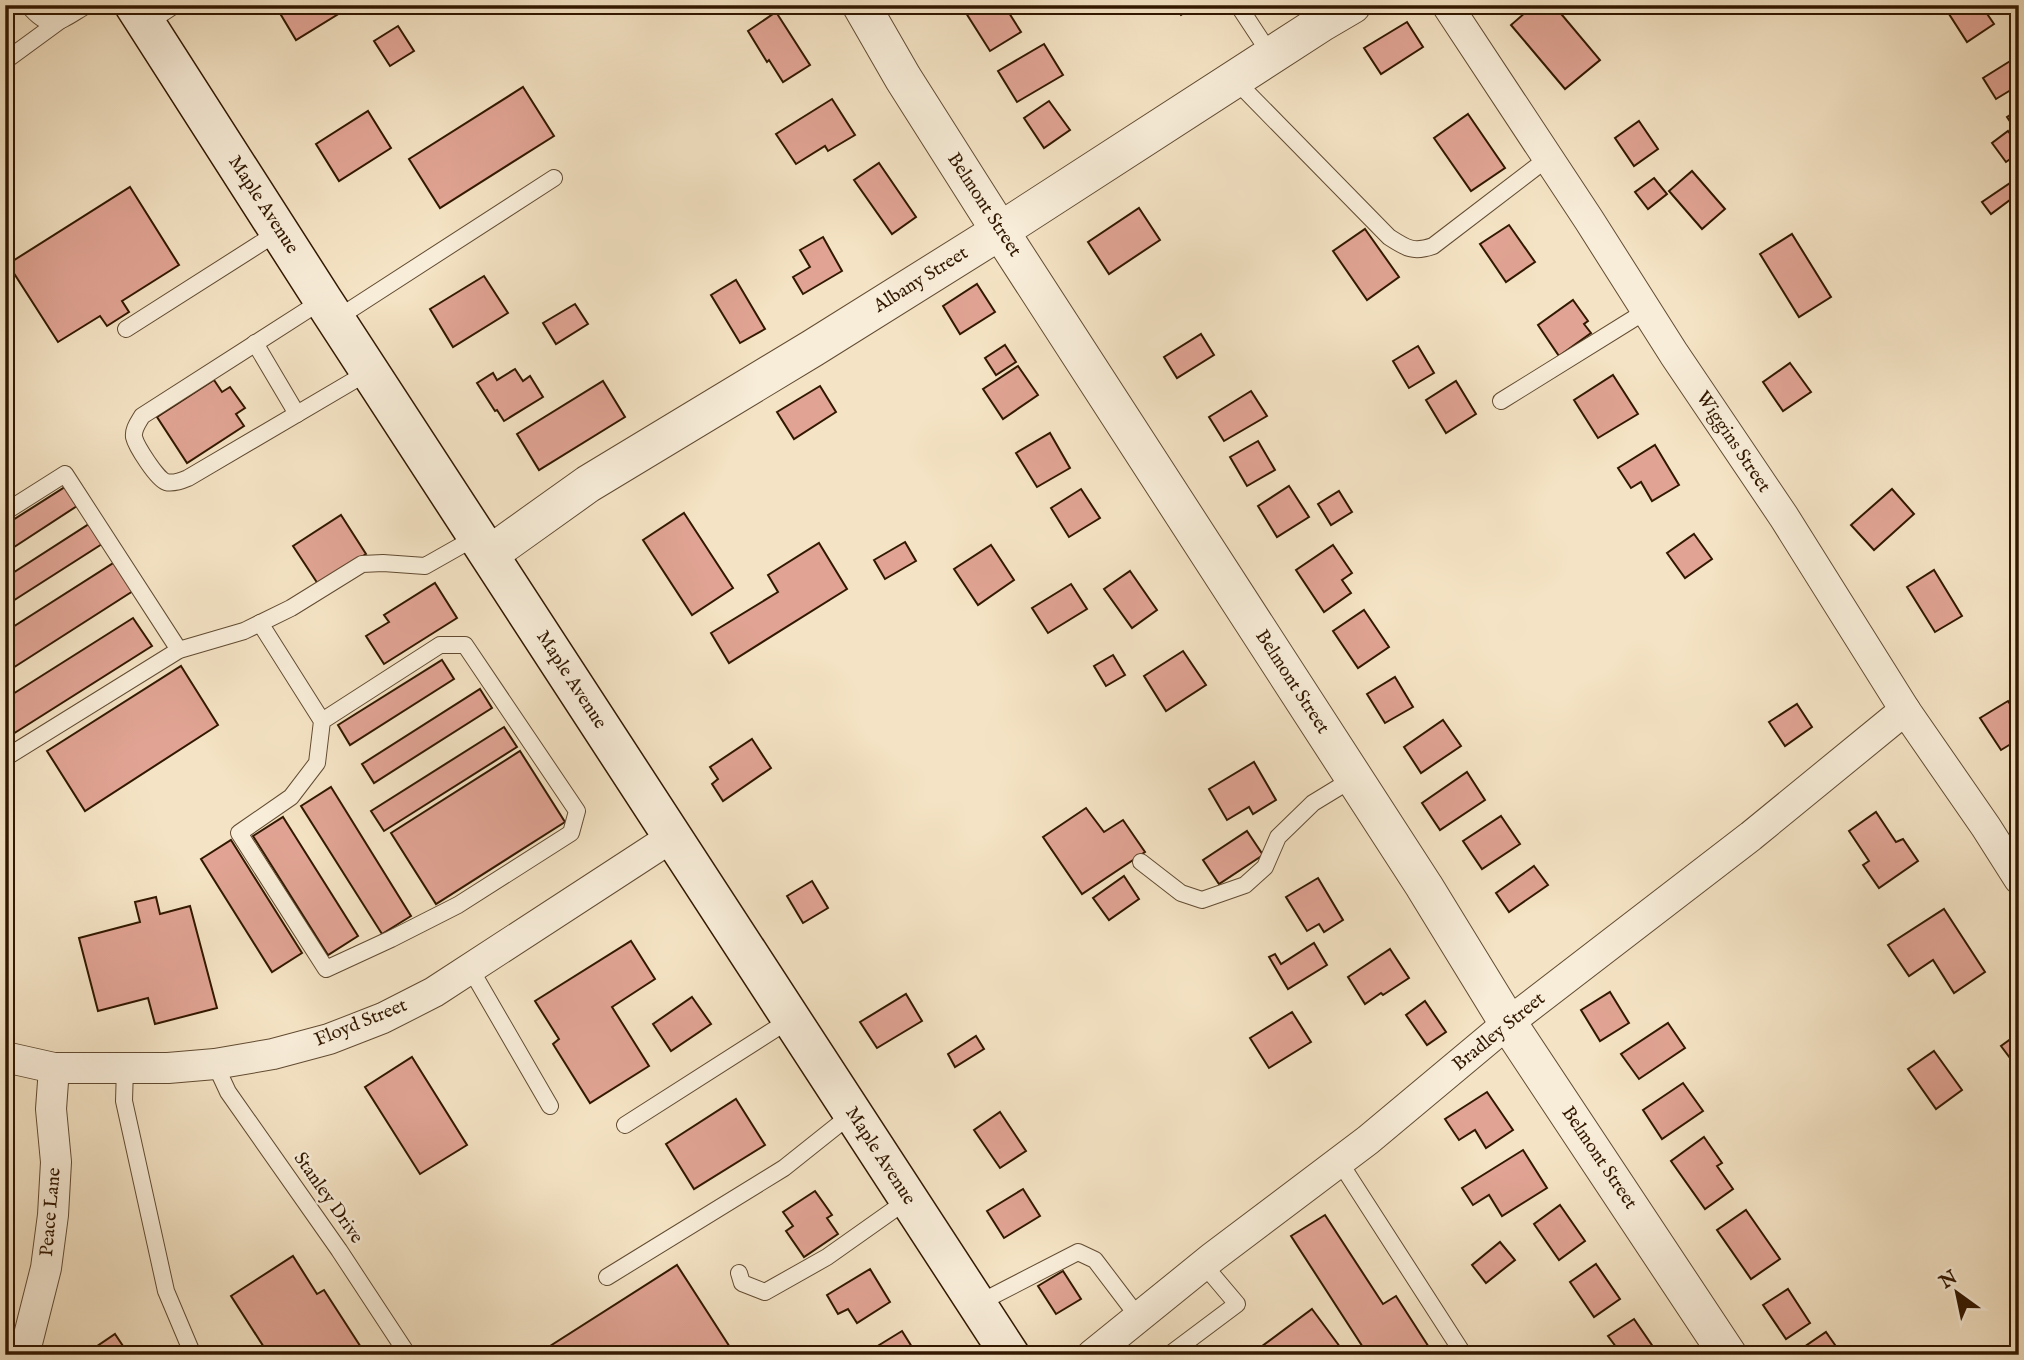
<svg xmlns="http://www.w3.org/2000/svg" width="2024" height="1360" font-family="'IM FELL English',serif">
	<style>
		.building { fill: #e1a494; stroke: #321800; stroke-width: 2 }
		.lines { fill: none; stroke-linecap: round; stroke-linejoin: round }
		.service-casing { stroke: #624b31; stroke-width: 18 }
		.minor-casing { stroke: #624b31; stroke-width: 32 }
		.tertiary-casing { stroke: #624b31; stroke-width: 39 }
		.secondary-casing { stroke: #321800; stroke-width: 41 }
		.service { stroke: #f8edd9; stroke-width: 16 }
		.minor { stroke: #f8edd9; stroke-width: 30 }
		.tertiary { stroke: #f8edd9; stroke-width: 37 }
		.secondary { stroke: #f8edd9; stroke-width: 38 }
		.labels { text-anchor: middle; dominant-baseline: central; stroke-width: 5; stroke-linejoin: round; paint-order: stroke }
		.street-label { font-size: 19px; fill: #321800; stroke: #f8edd9 }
	</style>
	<rect width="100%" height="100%" fill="#f4e3c4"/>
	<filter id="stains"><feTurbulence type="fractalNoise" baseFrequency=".00286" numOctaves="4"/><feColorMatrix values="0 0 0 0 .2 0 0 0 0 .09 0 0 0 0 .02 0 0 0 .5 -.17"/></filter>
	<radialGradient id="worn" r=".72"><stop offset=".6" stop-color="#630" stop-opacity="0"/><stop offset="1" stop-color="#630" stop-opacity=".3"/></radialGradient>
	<!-- building -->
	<g class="building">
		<path d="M275,5H353L296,40Z"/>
		<path d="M414,5H429L418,12Z"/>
		<path d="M979,5H1004L1021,32L990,51L966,13Z"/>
		<path d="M1174,5H1196L1181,15Z"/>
		<path d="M1534,5H1561L1557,9L1600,60L1565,89L1511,25Z"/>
		<path d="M1962,5H1981L1994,24L1967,42L1949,14Z"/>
		<path d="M776,12L810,65L783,82L769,60L767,62L748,31Z"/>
		<path d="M1407,22L1423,47L1381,74L1364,48Z"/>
		<path d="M398,26L414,51L390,66L374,41Z"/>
		<path d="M1044,44L1063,75L1017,102L998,71Z"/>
		<path d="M2015,58L2019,64V85L1996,99L1983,78Z"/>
		<path d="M523,87L554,136L440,208L409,159Z"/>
		<path d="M832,99L855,135L828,151L825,146L796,164L776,134Z"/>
		<path d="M1049,101L1070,130L1044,148L1024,118Z"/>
		<path d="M2019,109V135L2007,117Z"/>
		<path d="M368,111L391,148L339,181L316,144Z"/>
		<path d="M1468,114L1505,168L1471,191L1434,138Z"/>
		<path d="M1639,121L1658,149L1634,166L1615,138Z"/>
		<path d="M2008,131L2019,146V153L2006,162L1992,143Z"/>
		<path d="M879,163L916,217L892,234L854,180Z"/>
		<path d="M1692,171L1725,209L1702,229L1669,191Z"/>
		<path d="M2019,177V208L2017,209L2010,200L1991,214L1982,202Z"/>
		<path d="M1654,178L1667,194L1648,209L1635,192Z"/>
		<path d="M130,187L179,265L122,301L129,312L107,326L100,316L58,342L8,264Z"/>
		<path d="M1139,208L1160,240L1109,274L1088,242Z"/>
		<path d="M1509,225L1535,262L1506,282L1480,244Z"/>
		<path d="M1365,229L1399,277L1367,300L1333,251Z"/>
		<path d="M1792,234L1831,297L1799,317L1760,254Z"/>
		<path d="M823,237L842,271L803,294L793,277L810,267L800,250Z"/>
		<path d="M484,276L508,313L453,347L430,309Z"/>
		<path d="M736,280L765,329L740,343L711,295Z"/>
		<path d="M977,284L995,312L960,334L943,306Z"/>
		<path d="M1573,300L1588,321L1584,324L1591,333L1559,356L1538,325Z"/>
		<path d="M575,304L588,324L556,344L543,323Z"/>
		<path d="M1201,334L1214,355L1177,378L1164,357Z"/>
		<path d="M1005,345L1016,362L996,375L985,358Z"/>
		<path d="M1418,346L1434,373L1409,388L1393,361Z"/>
		<path d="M1790,363L1811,392L1783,411L1763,382Z"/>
		<path d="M1018,366L1038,395L1003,419L983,389Z"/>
		<path d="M515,369L523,381L530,376L543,397L504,421L497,410L495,411L477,383L493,373L497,380Z"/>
		<path d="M1613,375L1638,414L1598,438L1574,400Z"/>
		<path d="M214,380L222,392L230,387L245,408L236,414L244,426L187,463L157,417Z"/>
		<path d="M603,381L625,417L539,470L517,434Z"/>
		<path d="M1456,381L1476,414L1446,433L1426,400Z"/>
		<path d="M820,386L836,412L794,439L777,412Z"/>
		<path d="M1251,391L1267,416L1224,441L1209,417Z"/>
		<path d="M1050,433L1070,468L1037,487L1016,453Z"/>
		<path d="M1258,441L1275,470L1247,486L1230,457Z"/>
		<path d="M1655,445L1679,485L1652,501L1641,482L1631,488L1618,468Z"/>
		<path d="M1289,486L1309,517L1277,537L1258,506Z"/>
		<path d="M65,487L77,506L5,553V525Z"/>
		<path d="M1081,489L1100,518L1069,537L1051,508Z"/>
		<path d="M1892,489L1914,514L1874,550L1851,525Z"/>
		<path d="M1339,491L1352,512L1331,525L1318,504Z"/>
		<path d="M684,513L733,588L692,615L643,540Z"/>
		<path d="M341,515L366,554L318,584L293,546Z"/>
		<path d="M89,524L102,544L5,606V578Z"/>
		<path d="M1694,534L1712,559L1685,578L1667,553Z"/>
		<path d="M905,542L916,561L885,579L874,560Z"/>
		<path d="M819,543L847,589L729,663L711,633L778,592L768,575Z"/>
		<path d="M991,545L1014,580L978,605L954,569Z"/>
		<path d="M1333,545L1352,573L1342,580L1351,593L1324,612L1296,570Z"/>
		<path d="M115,562L133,591L5,673V632Z"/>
		<path d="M1934,570L1962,616L1935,632L1907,587Z"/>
		<path d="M1130,571L1157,610L1132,628L1104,589Z"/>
		<path d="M435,583L457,618L384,664L366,636L389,622L384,615Z"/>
		<path d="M1071,584L1087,609L1048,633L1032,608Z"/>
		<path d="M1364,610L1389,647L1358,668L1333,631Z"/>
		<path d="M133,618L152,646L5,739V699Z"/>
		<path d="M1183,651L1206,685L1166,711L1144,676Z"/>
		<path d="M1113,655L1125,675L1106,686L1094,666Z"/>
		<path d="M442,660L454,679L350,745L338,725Z"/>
		<path d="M181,666L218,725L85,811L47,751Z"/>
		<path d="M1395,677L1413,707L1385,723L1367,694Z"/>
		<path d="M480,689L492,708L374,783L362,764Z"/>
		<path d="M2008,701L2019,718V739L2001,750L1980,718Z"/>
		<path d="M1797,704L1812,727L1785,746L1769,722Z"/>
		<path d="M1443,720L1461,746L1421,773L1404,747Z"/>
		<path d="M504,727L517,747L384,831L371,811Z"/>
		<path d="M752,739L771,768L723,801L712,784L718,779L710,767Z"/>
		<path d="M520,751L565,822L436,904L391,833Z"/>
		<path d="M1254,762L1276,800L1253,814L1249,807L1227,820L1209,789Z"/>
		<path d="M1467,772L1485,800L1440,830L1422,803Z"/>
		<path d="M331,787L411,916L382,934L301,806Z"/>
		<path d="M1086,808L1104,832L1123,820L1145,852L1082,894L1043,837Z"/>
		<path d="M1876,812L1896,842L1903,839L1918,861L1879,888L1863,865L1869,861L1849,831Z"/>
		<path d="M1501,816L1520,844L1482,869L1463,841Z"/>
		<path d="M283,817L358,936L328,955L253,836Z"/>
		<path d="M1247,831L1263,855L1219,884L1203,860Z"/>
		<path d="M231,840L302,953L272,972L201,859Z"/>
		<path d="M1534,866L1548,885L1509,912L1496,893Z"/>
		<path d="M1124,876L1139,899L1109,920L1093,898Z"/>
		<path d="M1318,878L1343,920L1324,932L1319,924L1307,931L1286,897Z"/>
		<path d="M812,881L828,908L803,923L787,896Z"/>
		<path d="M156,897L160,914L190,906L217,1008L155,1024L148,998L98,1011L79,938L140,922L135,902Z"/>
		<path d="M1944,909L1985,972L1954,993L1933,960L1909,976L1888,945Z"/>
		<path d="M631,941L655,979L612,1007L649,1066L590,1103L553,1044L559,1039L535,1001Z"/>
		<path d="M1314,943L1327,965L1288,989L1269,957L1275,954L1281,964Z"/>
		<path d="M1390,949L1409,978L1383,995L1381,993L1365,1004L1348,977Z"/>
		<path d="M1610,992L1629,1023L1600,1041L1581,1010Z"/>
		<path d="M906,994L922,1021L877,1048L860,1022Z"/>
		<path d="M692,997L711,1024L671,1051L653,1024Z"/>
		<path d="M1425,1001L1446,1032L1427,1045L1406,1015Z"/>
		<path d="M1292,1012L1311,1042L1269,1068L1250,1038Z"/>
		<path d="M1668,1023L1685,1048L1639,1079L1621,1054Z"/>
		<path d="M2019,1033V1070L2001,1046Z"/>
		<path d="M976,1036L984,1049L955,1067L948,1054Z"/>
		<path d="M1934,1051L1962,1090L1936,1109L1908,1069Z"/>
		<path d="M412,1057L467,1145L420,1174L365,1087Z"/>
		<path d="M1683,1083L1703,1111L1662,1139L1643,1110Z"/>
		<path d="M1487,1092L1513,1130L1486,1148L1475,1130L1459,1140L1445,1119Z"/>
		<path d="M736,1099L765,1145L694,1189L666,1144Z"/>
		<path d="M1000,1112L1026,1151L1000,1168L974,1130Z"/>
		<path d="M1704,1137L1722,1163L1717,1166L1733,1189L1705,1209L1671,1161Z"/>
		<path d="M1523,1150L1547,1188L1502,1216L1489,1195L1473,1205L1462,1188Z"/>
		<path d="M1023,1189L1040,1216L1004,1238L987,1211Z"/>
		<path d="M815,1191L832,1215L827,1218L838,1234L804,1257L786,1231L793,1226L783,1212Z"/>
		<path d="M1560,1205L1585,1241L1559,1260L1534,1224Z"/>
		<path d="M1746,1210L1780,1259L1751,1279L1717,1230Z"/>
		<path d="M1325,1215L1383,1304L1396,1296L1434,1355H1368L1291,1236Z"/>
		<path d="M1500,1242L1515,1260L1486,1283L1472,1265Z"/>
		<path d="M293,1256L317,1294L324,1290L366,1355H269L231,1296Z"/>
		<path d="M1596,1264L1620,1299L1594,1317L1570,1282Z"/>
		<path d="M677,1265L735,1355H536Z"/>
		<path d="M870,1269L890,1302L857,1323L848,1309L838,1314L827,1295Z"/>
		<path d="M1063,1271L1081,1299L1056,1314L1038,1286Z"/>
		<path d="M1788,1289L1810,1323L1786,1339L1763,1305Z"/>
		<path d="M1312,1309L1346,1355H1250Z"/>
		<path d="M1634,1319L1658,1354L1657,1355H1622L1608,1336Z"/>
		<path d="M902,1331L917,1355H863Z"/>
		<path d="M1826,1332L1842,1355H1805L1801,1349Z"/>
		<path d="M115,1334L129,1355H84Z"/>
	</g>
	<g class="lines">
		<defs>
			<g id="service">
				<path d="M28,5C51,34 61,20 87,5"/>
				<path d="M1238,5L1271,55"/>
				<path d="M146,24L175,5"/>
				<path d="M5,61L61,20"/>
				<path d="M1234,79L1389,237C1406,248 1413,253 1433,246L1548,158"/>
				<path d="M323,300L142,416C138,423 133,429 134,437C136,446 157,479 166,482C173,484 181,481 188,478L370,371"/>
				<path d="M336,319L554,178"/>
				<path d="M126,329L280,231"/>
				<path d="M255,343L297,414"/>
				<path d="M1501,401L1646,311"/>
				<path d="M5,512L65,474L179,650"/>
				<path d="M260,623L322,721L317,763L291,797L239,833L326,969L391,939L458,905L571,833L577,811L465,645H440L322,721"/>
				<path d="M5,758L179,650L244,631L291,608L362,564L383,563L425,566L478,536"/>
				<path d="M1141,862L1181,893L1202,900L1245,885L1265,867L1278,837L1313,803L1354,778"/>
				<path d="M470,968L550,1106"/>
				<path d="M215,1064L228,1092L339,1250L408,1355"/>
				<path d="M125,1068L124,1101L166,1291L193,1355"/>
				<path d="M625,1125L791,1019"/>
				<path d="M1339,1161L1464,1355"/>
				<path d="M739,1273L742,1283L765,1292L827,1257L909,1199"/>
				<path d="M607,1277L784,1168L853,1113"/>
				<path d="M977,1304L1078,1252L1095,1260L1139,1318"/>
				<path d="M1169,1355L1237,1304L1204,1265"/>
			</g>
			<g id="minor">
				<path d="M1447,5L1589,220L1674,354L1784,517L1905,710L1986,827L2019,879"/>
				<path d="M5,1057L54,1068H168L215,1064L273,1054L329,1039L383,1018L434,992L672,837"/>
				<path d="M24,1355L46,1268L53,1215L56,1162L51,1109L54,1068"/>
				<path d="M1092,1355L1213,1257L1368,1140L1508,1023L1751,836L1905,710"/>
			</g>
			<g id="tertiary">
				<path d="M861,5L903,78L1000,231L1424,886L1508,1023L1728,1355"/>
				<path d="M490,554L588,484L813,348L1000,231L1323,22L1352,5"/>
			</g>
			<path id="secondary" d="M134,5L323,300L1010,1355"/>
		</defs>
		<!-- service casing -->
		<use href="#service" class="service-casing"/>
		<!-- minor casing -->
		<use href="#minor" class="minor-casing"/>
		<!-- tertiary casing -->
		<use href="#tertiary" class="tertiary-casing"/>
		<!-- secondary casing -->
		<use href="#secondary" class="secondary-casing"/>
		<!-- service -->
		<use href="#service" class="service"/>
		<!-- minor -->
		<use href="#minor" class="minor"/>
		<!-- tertiary -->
		<use href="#tertiary" class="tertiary"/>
		<!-- secondary -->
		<use href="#secondary" class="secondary"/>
	</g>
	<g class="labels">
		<!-- street labels -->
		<g class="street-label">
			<text transform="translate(263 205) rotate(57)">Maple Avenue</text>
			<text transform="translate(984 205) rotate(57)">Belmont Street</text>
			<text transform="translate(921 280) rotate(-32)">Albany Street</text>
			<text transform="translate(1733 442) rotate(56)">Wiggins Street</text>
			<text transform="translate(571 680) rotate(57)">Maple Avenue</text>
			<text transform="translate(1292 682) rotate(57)">Belmont Street</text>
			<text transform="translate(361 1023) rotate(-22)">Floyd Street</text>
			<text transform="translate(1499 1032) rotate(-39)">Bradley Street</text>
			<text transform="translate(880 1156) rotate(57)">Maple Avenue</text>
			<text transform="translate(1599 1158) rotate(56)">Belmont Street</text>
			<text transform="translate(328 1198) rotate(55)">Stanley Drive</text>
			<text transform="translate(51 1212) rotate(-85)">Peace Lane</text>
		</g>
	</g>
	<!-- margin -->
	<rect width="2024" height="1360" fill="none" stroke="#f4e3c4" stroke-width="28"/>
	<rect x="7" y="7" width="2010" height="1346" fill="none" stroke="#321800" stroke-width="3.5"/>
	<rect x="14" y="14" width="1996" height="1332" fill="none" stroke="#321800" stroke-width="2"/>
	<!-- north arrow -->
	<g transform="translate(1957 1293) rotate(327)" stroke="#f8edd9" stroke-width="5" paint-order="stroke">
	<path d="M0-5L12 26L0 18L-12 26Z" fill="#321800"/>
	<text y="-10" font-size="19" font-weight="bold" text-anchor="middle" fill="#321800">N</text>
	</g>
	<rect width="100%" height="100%" filter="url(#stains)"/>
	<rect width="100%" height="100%" fill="url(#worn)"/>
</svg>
